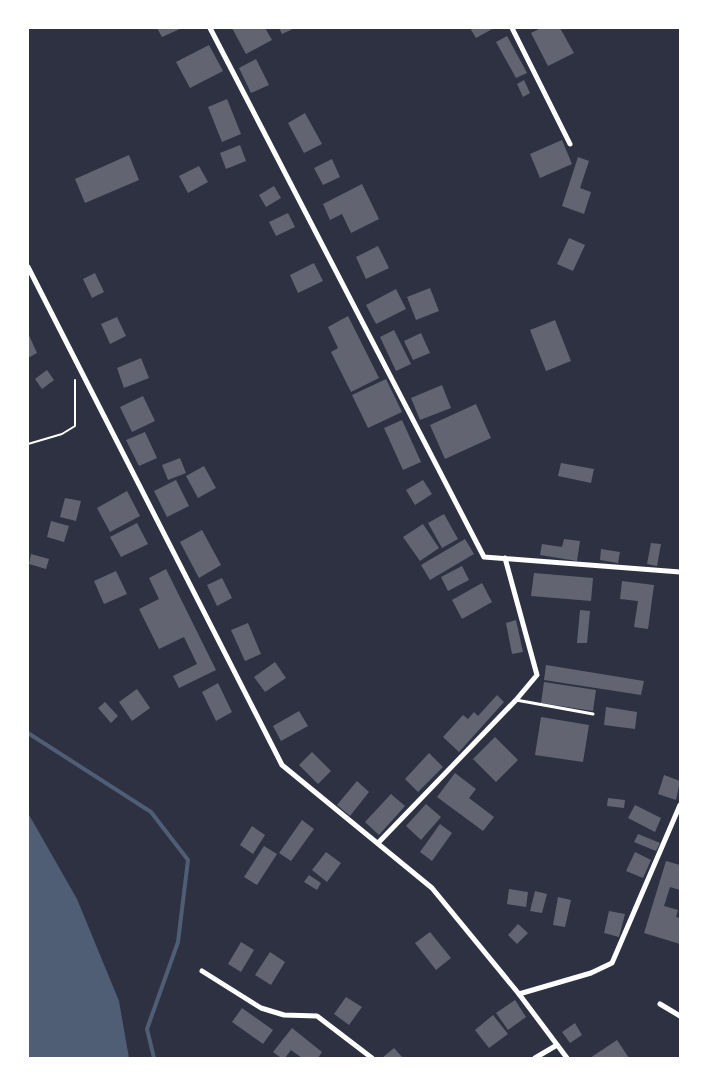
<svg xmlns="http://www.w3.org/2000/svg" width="708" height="1086" font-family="'PT Sans',sans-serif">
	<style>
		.water { fill: #4f5d75 }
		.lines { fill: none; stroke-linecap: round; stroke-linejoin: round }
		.stream { stroke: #4f5d75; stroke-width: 4 }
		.building { fill: #626471 }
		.path { stroke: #fff; stroke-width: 2 }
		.service { stroke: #fff; stroke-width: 3 }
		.minor { stroke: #fff; stroke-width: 5 }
	</style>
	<rect width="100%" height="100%" fill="#2d3142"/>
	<!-- water -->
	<path class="water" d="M28,813L77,899L119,1001L129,1058H28Z"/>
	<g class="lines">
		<!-- stream -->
		<path class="stream" d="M28,733L151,812L188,860L178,942L147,1029L154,1058"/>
	</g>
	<!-- building -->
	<g class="building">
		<path d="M157,28H182L162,37Z"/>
		<path d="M232,28H265L272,40L246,54Z"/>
		<path d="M279,28H295L282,34Z"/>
		<path d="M470,28H494L476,38Z"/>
		<path d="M541,28H560L574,53L548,66L531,33Z"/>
		<path d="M507,36L527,73L516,78L496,42Z"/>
		<path d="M209,45L223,71L190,88L176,62Z"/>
		<path d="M256,59L269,85L251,93L239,68Z"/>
		<path d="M524,80L530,93L523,97L517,84Z"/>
		<path d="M227,99L241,134L222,142L208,107Z"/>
		<path d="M305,113L322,144L304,153L288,123Z"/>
		<path d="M562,140L572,164L540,178L530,154Z"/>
		<path d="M240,145L246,161L226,169L220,153Z"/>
		<path d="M129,155L139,180L85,203L75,179Z"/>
		<path d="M578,157L589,161L580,188L591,192L584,214L562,206Z"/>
		<path d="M332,159L340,177L323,185L314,168Z"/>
		<path d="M199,166L208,182L188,193L179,176Z"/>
		<path d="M362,184L379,219L351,233L342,214L330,220L323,204Z"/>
		<path d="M274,186L281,198L266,207L259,195Z"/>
		<path d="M288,213L295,227L276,236L269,222Z"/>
		<path d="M569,238L585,245L573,271L557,264Z"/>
		<path d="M378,246L389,268L366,279L356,257Z"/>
		<path d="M314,263L323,281L298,293L290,275Z"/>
		<path d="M95,273L104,292L92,298L83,279Z"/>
		<path d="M430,288L439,311L416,320L407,297Z"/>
		<path d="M396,289L406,309L376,324L366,305Z"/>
		<path d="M348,316L379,378L351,392L331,352L338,348L328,327Z"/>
		<path d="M117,317L126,336L110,344L101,324Z"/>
		<path d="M555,320L571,361L546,371L530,330Z"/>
		<path d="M394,330L411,364L396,371L380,337Z"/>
		<path d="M28,333L37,353L28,358Z"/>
		<path d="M421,333L430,353L413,360L404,341Z"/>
		<path d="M141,358L149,378L124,388L117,368Z"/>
		<path d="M47,370L54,380L42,389L35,379Z"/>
		<path d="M386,379L402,412L368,428L352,395Z"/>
		<path d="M442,385L451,408L420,420L411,398Z"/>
		<path d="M143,396L155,421L132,432L120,407Z"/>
		<path d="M476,404L491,438L445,459L430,425Z"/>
		<path d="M402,420L421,462L403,470L384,428Z"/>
		<path d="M145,432L157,458L139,466L126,440Z"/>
		<path d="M180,458L186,473L168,480L162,465Z"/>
		<path d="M561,463L594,469L591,483L558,476Z"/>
		<path d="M204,466L216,488L198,498L186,476Z"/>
		<path d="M176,480L189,506L167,517L154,491Z"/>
		<path d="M423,480L432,494L415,505L406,490Z"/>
		<path d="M127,491L140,516L110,532L97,508Z"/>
		<path d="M65,498L81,501L76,521L60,517Z"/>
		<path d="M444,514L458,539L442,548L428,523Z"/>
		<path d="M51,521L69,526L64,542L47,537Z"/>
		<path d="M137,523L148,544L121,557L110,537Z"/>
		<path d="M423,524L439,548L420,561L403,537Z"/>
		<path d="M202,530L221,565L199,578L180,542Z"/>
		<path d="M465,539L474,554L430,580L421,565Z"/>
		<path d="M564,539L580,541L577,561L540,555L542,544L562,547Z"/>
		<path d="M651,543L661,544L657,566L647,564Z"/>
		<path d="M601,549L620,552L618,563L600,560Z"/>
		<path d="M31,554L49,559L46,569L29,564Z"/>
		<path d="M462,566L469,580L448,591L441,577Z"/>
		<path d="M166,569L216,670L179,688L173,676L197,664L184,637L159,649L139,609L159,599L149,578Z"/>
		<path d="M116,571L127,594L104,604L94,581Z"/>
		<path d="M534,573L593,578L591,601L531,596Z"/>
		<path d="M222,578L232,598L217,606L207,585Z"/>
		<path d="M622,581L654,585L648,629L634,627L638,601L620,599Z"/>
		<path d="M482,583L492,602L462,619L452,600Z"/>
		<path d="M580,610L590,611L587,643H577Z"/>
		<path d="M516,620L523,652L512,654L506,623Z"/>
		<path d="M248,623L261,654L245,661L231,630Z"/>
		<path d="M275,662L286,678L265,692L254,677Z"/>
		<path d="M546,665L644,681L641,695L544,680Z"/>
		<path d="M544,682L596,690L593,711L541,703Z"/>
		<path d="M218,683L232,712L216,721L202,692Z"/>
		<path d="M137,689L150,708L132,721L119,702Z"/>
		<path d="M497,695L504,702L459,752L443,737L463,715L468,719L474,712L478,716Z"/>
		<path d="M105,702L118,716L111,723L98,708Z"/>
		<path d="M606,707L637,712L635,729L604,725Z"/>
		<path d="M299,711L308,726L281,741L273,726Z"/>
		<path d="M541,717L589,725L583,762L535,755Z"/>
		<path d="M495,737L518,760L496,782L473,759Z"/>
		<path d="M312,752L331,771L318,784L299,765Z"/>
		<path d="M429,753L443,767L418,792L405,779Z"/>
		<path d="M455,773L476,789L469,798L494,817L483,831L437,797Z"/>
		<path d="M664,775L680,781L676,800L658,794Z"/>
		<path d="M357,781L369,792L350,816L337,805Z"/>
		<path d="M391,794L405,806L379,835L365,822Z"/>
		<path d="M608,798L625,800L624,808L607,806Z"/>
		<path d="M426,804L441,817L421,840L406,826Z"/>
		<path d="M635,805L661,818L655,832L628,818Z"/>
		<path d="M302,820L314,829L291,861L279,853Z"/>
		<path d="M440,824L452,833L432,861L420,852Z"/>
		<path d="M252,826L265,835L253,854L240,845Z"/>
		<path d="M638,834L660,843L656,851L634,842Z"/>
		<path d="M264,846L277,854L257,885L244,877Z"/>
		<path d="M326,852L341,863L327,882L312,870Z"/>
		<path d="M635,852L651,860L643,878L626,871Z"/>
		<path d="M666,861L680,865V890L670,887L664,906L678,910L676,917L680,918V944L644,933Z"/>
		<path d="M309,875L321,883L317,890L304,882Z"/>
		<path d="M509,889L528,892L526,907L507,904Z"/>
		<path d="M535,891L547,894L542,913L530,911Z"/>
		<path d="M558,897L571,900L565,927L553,925Z"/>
		<path d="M609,911L625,914L619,937L604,933Z"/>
		<path d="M518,924L528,933L517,944L508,935Z"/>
		<path d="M430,932L451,958L436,970L415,943Z"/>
		<path d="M241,942L254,950L241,972L228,964Z"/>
		<path d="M270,952L285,962L271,985L255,975Z"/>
		<path d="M346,997L362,1007L349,1025L334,1014Z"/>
		<path d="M515,1000L526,1017L508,1030L496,1013Z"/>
		<path d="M242,1008L273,1030L263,1044L232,1022Z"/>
		<path d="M493,1015L508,1034L489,1048L475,1030Z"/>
		<path d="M575,1023L582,1035L570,1043L562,1032Z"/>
		<path d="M292,1028L322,1052L318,1058H302L291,1050L285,1058H281L273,1052Z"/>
		<path d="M617,1040L629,1058H590Z"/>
		<path d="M394,1048L403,1058H382Z"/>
	</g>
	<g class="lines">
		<!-- path -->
		<path class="path" d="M28,444L62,434L75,426V380"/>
		<!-- service -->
		<path class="service" d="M516,700L593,714"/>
		<!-- minor -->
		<g class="minor">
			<path d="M210,28L484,557L680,572"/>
			<path d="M512,28L570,144"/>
			<path d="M28,267L282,765L432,888L519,994L567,1058"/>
			<path d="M378,843L516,700L537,675L505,558"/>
			<path d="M202,971L261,1008L284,1015L317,1016L372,1058"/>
			<path d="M519,994L591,973L612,963L680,805"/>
			<path d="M660,1004L680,1016"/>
			<path d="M535,1058L557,1045"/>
		</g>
	</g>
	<!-- border -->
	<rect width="708" height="1086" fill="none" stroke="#ffffff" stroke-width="58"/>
</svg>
